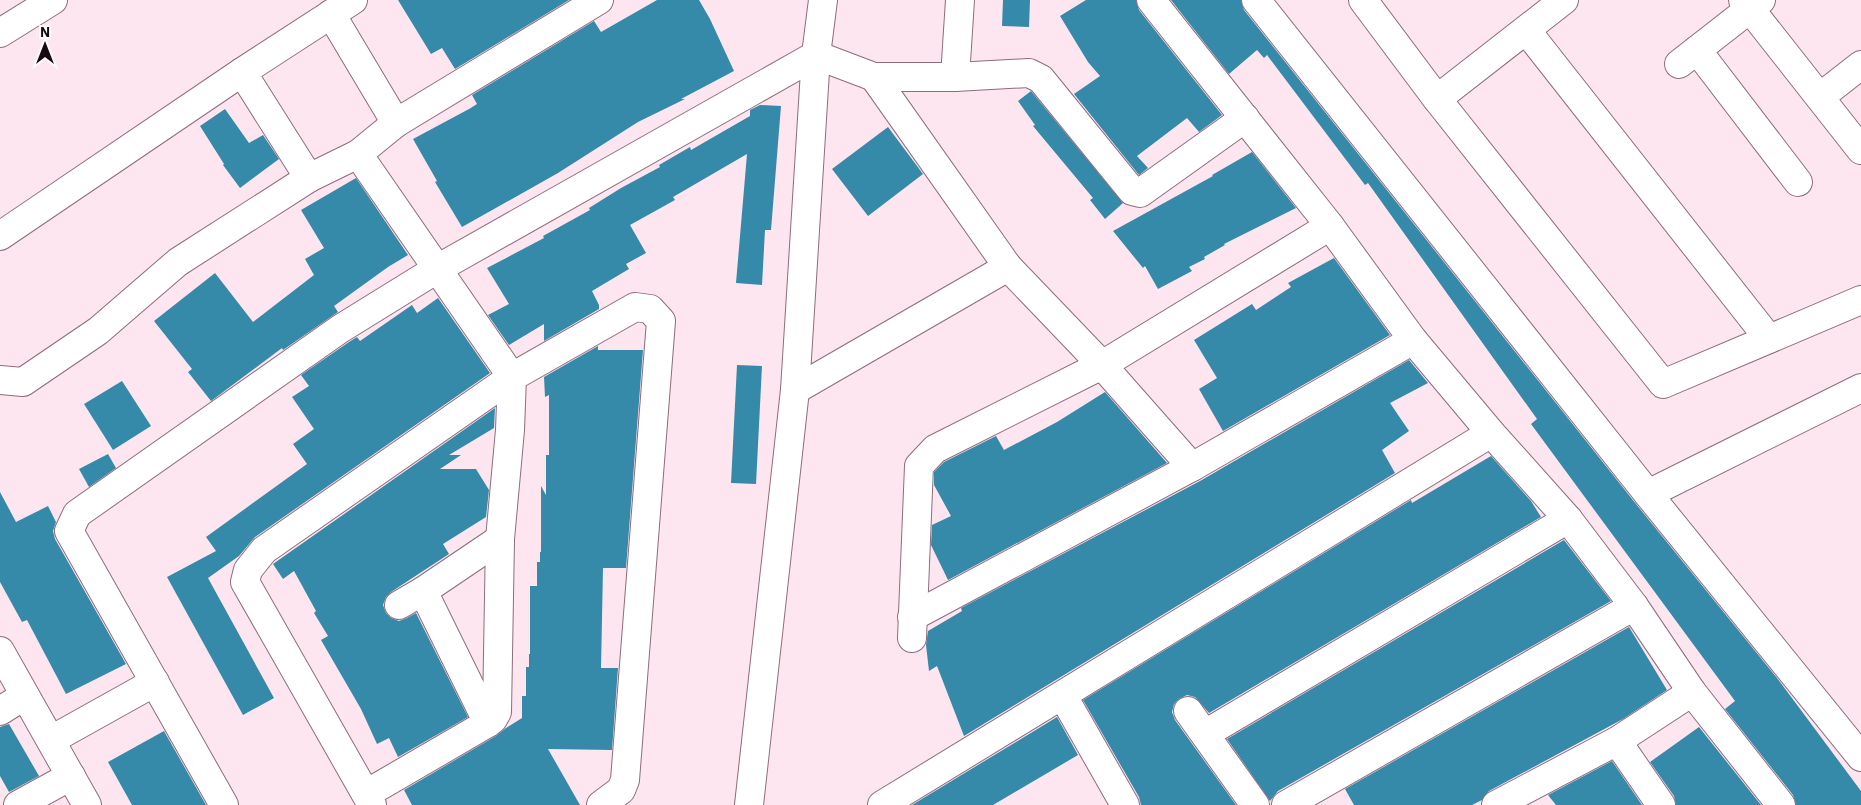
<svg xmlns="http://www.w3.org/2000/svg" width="1861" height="805" font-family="'IBM Plex Sans',sans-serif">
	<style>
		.building { fill: #3589a9 }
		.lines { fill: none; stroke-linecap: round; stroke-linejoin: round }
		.minor-casing { stroke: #8e6c7c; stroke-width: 30 }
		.secondary-casing { stroke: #8e6c7c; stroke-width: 30 }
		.minor { stroke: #fff; stroke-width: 28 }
		.secondary { stroke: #fff; stroke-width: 28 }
	</style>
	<rect width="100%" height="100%" fill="#fee6f1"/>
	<!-- building -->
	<g class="building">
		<path d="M398,0H569L455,69L442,48L431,54Z"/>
		<path d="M657,0H699L710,19L734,71L681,99H685L638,122L558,173L462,227L435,182L437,181L413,139L469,109L477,104L472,95L594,21L601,32Z"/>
		<path d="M1003,0H1030L1029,27L1002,26Z"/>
		<path d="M1086,0H1136L1139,10L1222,115L1199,132L1187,118L1137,156L1148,168L1139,175L1074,94L1100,76L1088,62L1060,16Z"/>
		<path d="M1171,0H1241L1244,10L1636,504L1777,678L1861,791V805H1796L1793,795L1725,709L1735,701L1531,424L1537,419L1368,183L1365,185L1267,55L1264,58L1257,50L1229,74Z"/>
		<path d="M1031,91L1123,203L1105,219L1090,200L1093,198L1033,126L1035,125L1018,101Z"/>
		<path d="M760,105L781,106L771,230H765L762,285L736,283L747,154L673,197L675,200L630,225L646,253L626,264L629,269L592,291L599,305V309L544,341V324L509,345L488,315L509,304L487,268L544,238L543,236L590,210L589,208L621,188L660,167L659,165L690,147L691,150L717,135L750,116V110Z"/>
		<path d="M225,109L249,143L263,135L279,159L240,188L223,165L224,164L200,126Z"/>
		<path d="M888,127L923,174L868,216L832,169Z"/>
		<path d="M1252,152L1296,208L1224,244L1225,245L1204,257L1205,259L1189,267L1192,271L1158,289L1145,266L1143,268L1113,231L1213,176L1212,175Z"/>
		<path d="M356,178L408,255L388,267L334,306L338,312L283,350L282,348L211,401L188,372L192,369L154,321L215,273L253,322L314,275L305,259L324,248L301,210Z"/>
		<path d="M1334,258L1390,335L1223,431L1199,389L1217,378L1194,340L1252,304L1256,310L1291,287L1288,283Z"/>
		<path d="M438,298L490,373L255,537L239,556L208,578L274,698L243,715L167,577L216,551L206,537L307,464L293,444L314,429L292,397L309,386L301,375L349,342L357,337L360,341L412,305L417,313Z"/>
		<path d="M598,346V350H643L626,568H603L601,668H618L612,750L548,749L580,805H412L404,790L496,736L506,728L522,718V696H526V667H529V654H530V586H537V562H540V552H541V486L546,495V455H549V395L545,397L544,377Z"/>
		<path d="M1409,360L1428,383L1390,403L1409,431L1382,450L1395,473L964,736L937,666L929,671L926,645L928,631L962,611L961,608L1200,481Z"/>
		<path d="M737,365L762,366L756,484L731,483Z"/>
		<path d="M122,381L151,426L113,450L84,404Z"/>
		<path d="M1105,392L1167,463L948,580L931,545L932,525L951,516L934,485V472L944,462L996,436L1004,450L1057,422Z"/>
		<path d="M495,408L494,428L449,455H461L440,469H476L489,490L486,517L443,544L449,554L391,592L386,597L383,605L386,613L391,618L399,621L407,618L416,613L468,717L398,757L389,738L377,744L361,709L321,640L328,636L314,613L316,611L294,571L283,579L273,564Z"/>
		<path d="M108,454L116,468L89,487L79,469Z"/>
		<path d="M1491,456L1531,501L1541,517L1209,713L1195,697L1187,695L1179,699L1174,704L1172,712L1175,720L1236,805H1141L1139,797L1083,700L1411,500L1412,503Z"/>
		<path d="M0,492L16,522L48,506L56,522L53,531L55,539L126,664L66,694L27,620L22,622L0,582Z"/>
		<path d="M1564,540L1611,601L1278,791L1270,801L1227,739Z"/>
		<path d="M1629,627L1667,690L1623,719L1489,791L1482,800L1472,805H1354L1345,789Z"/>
		<path d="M1057,717L1078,755L993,805H912Z"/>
		<path d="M9,724L39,776L9,792L0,776V727Z"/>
		<path d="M1699,727L1761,805H1676L1674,796L1650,762Z"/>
		<path d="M164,731L206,805H132L108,762Z"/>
		<path d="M1612,761L1642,805H1556L1548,795Z"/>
	</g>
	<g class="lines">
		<defs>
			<g id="minor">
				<path d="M1151,0L1330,226L1413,340L1491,433L1568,519L1634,606L1692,692L1781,805"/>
				<path d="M1256,0L1648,494L1861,757"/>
				<path d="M1363,0L1437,99L1663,384L1861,300"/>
				<path d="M1743,0L1861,150"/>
				<path d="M331,14L396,123"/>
				<path d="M1526,30L1769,339"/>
				<path d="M1697,50L1798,182"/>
				<path d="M1679,64L1761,0"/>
				<path d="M242,72L309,178L358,154L396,123L599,0"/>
				<path d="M874,77L1008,267L1102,365L1192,467"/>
				<path d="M955,77L960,0"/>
				<path d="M1820,97L1861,65"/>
				<path d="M1437,99L1564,0"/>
				<path d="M358,154L512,377L510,430L500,539L497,712L493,719L488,723L366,794"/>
				<path d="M0,236L242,72L353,0"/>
				<path d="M0,380L23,382L98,331L178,262L309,178"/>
				<path d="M795,390L1008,267"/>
				<path d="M1648,494L1861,388"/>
				<path d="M399,605L423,591"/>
				<path d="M912,617L1192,467L1413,340"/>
				<path d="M912,638L919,466L935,449L1102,365L1330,226"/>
				<path d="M0,651L87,805"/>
				<path d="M1063,696L1125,805"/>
				<path d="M0,711L24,696"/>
				<path d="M1188,711L1255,805"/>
				<path d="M488,723L423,591L500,539"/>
				<path d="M1205,734L1568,519"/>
				<path d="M51,740L155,682"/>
				<path d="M1617,741L1661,805"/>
				<path d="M18,805L71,776"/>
				<path d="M224,805L69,531L77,514L340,329L437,269L816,55L874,77H955L1029,73L1041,79L1132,191L1140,193L1245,118"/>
				<path d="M372,805L245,582L248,570L264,550L512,377L635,307L650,309L661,321L625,780L621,790L601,805"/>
				<path d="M749,805L795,390L816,55L823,0"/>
				<path d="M882,805L1491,433"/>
				<path d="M1286,805L1634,606"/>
				<path d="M1496,805L1617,741L1692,692"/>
			</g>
			<path id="secondary" d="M0,33L53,0"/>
		</defs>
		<!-- minor casing -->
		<use href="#minor" class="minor-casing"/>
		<!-- secondary casing -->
		<use href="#secondary" class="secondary-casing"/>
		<!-- minor -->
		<use href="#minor" class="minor"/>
		<!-- secondary -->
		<use href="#secondary" class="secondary"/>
	</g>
	<!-- north arrow -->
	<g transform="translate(45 45)" stroke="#fbfbfb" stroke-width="4" paint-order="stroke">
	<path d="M0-4L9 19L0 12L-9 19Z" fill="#160a10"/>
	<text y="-8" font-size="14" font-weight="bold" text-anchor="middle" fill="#160a10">N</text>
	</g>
</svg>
